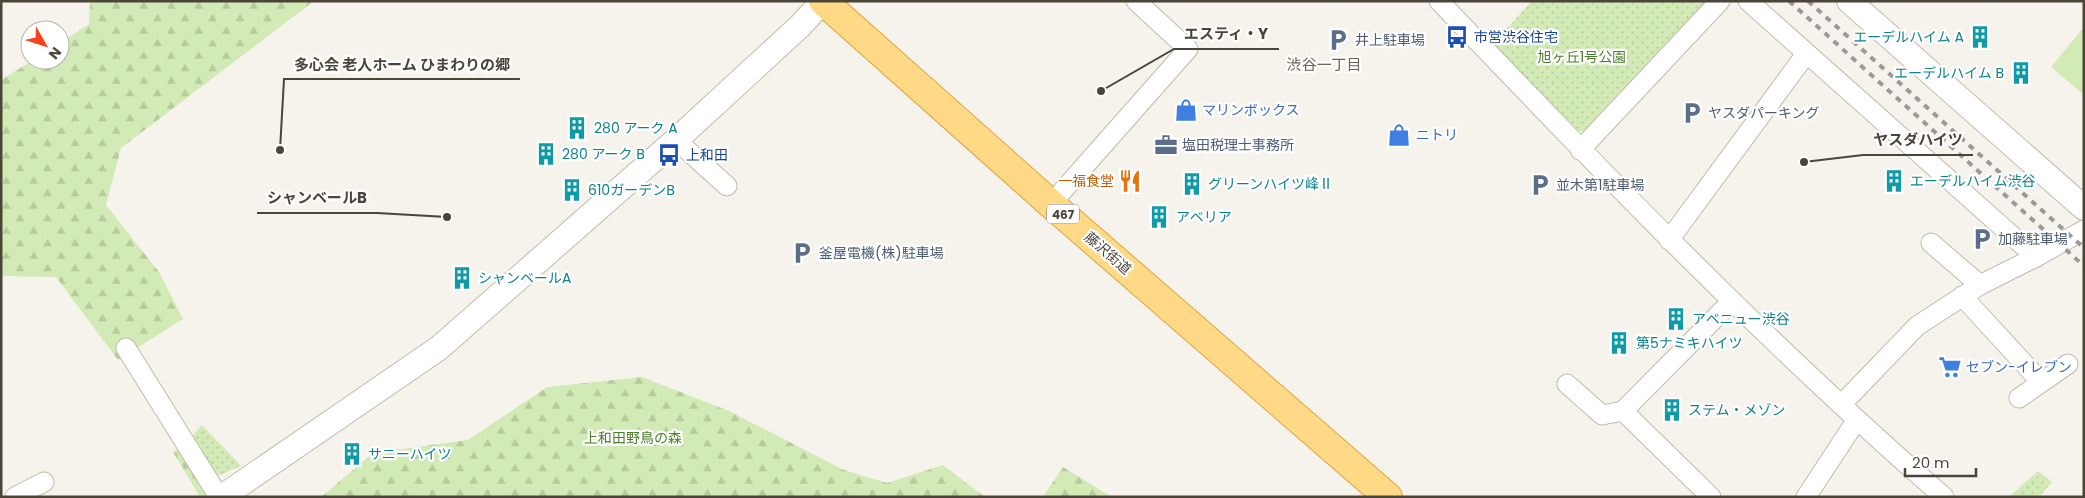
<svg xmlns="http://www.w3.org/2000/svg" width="2085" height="498" font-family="Poppins,'Noto Sans JP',sans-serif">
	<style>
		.green { fill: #d2eab5 }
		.forest { fill: url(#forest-firs) }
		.cemetery { fill: url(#cemetery-stones) }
		.park { fill: url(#park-dots) }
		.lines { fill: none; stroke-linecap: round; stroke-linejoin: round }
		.minor-casing { stroke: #c2bbae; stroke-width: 21 }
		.tertiary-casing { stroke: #c2bbae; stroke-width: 26 }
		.trunk-casing { stroke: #e0a43c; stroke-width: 30 }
		.minor { stroke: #fff; stroke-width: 19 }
		.tertiary { stroke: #fff; stroke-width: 24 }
		.trunk { stroke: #ffd985; stroke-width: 28 }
		.rail { stroke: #9a9a9a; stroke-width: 4; stroke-dasharray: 6 6; stroke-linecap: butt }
		.labels { text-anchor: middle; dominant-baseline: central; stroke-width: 4.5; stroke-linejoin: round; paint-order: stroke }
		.shield { fill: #fff; stroke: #817c74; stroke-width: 1 }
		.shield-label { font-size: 12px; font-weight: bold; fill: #4b4439 }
		.transit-label { font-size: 14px; fill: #164399; stroke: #fff; text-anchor: start }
		.culture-label { font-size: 14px; fill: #0d838f; stroke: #fff; text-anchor: start }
		.service-label { font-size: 14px; fill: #4e5e75; stroke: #fff; text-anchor: start }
		.park-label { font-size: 14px; fill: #4a7f2a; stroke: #fff }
		.shop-label { font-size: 14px; fill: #366cbe; stroke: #fff; text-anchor: start }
		.food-label { font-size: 14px; fill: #c56008; stroke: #fff; text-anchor: end }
		.street-label { font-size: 14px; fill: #4b4439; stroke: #fff }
		.neighbourhood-label { font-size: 15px; fill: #6e6250; stroke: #fff }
		.leader { fill: none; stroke: #4b4439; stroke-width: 2 }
		.callout-dot { fill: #4b4439; stroke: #fff; stroke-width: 2 }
		.callout-label { font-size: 15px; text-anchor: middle; font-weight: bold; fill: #4b4439; stroke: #fff; stroke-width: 4.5; stroke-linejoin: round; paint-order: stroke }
	</style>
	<defs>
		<pattern id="forest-firs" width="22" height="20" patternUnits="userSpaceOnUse" patternTransform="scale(1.25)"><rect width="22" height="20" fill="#d2eab5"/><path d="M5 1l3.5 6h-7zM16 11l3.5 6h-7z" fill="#b6ca9c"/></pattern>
		<pattern id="cemetery-stones" width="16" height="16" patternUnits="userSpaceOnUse" patternTransform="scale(1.25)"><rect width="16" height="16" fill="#d2eab5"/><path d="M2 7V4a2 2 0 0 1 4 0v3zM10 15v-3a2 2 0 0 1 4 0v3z" fill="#b6ca9c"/></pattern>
		<pattern id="park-dots" width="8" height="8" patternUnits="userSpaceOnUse" patternTransform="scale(1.25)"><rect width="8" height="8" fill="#d2eab5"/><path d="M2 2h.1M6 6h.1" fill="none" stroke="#b6ca9c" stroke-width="1.8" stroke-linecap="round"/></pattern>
	</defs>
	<rect width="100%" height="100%" fill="#f6f3ec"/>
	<!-- green -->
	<path class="green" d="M2084,27V95L2051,67Z"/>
	<!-- forest -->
	<g class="forest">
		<path d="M90,1H314L121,148L106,205L159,272L183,319L118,360L56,277L1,276V80L33,60H60V43L89,24Z"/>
		<path d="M642,377L729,411L844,470L887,483L943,465L985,497H321L373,453L468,440L547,387Z"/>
		<path d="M1063,467L1112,497H1043Z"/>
	</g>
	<!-- cemetery -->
	<path class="cemetery" d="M181,447L209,493L200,497L173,452Z"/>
	<!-- park -->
	<g class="park">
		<path d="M1532,1H1710L1588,131H1578L1492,45Z"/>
		<path d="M202,425L241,466L213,478L191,437Z"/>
		<path d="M2038,471L2052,482L2039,497H2009Z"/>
	</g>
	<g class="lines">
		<defs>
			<g id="minor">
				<path d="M1439,1C1602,172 1765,342 1944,497"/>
				<path d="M1748,1L2036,257"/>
				<path d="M676,140L727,186"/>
				<path d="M1580,150L1720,1"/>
				<path d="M1051,204L1188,49L1136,1"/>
				<path d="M1669,240L1806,54"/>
				<path d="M1931,243L1980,285"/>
				<path d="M1962,296L2041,382"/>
				<path d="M126,348L219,497"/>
				<path d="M1567,384L1602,415L1623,411"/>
				<path d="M2019,398L2068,364"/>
				<path d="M1841,405L1917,326L1980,285L2036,257L2084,230"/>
				<path d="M15,497L44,482"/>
				<path d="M1711,497L1623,411L1732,301"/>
				<path d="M1806,497L1856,421"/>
			</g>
			<g id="tertiary">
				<path d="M1849,1L2084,208"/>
				<path d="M222,497L439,348L676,140L800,26L823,1"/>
			</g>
			<path id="trunk" d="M823,1L1051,204L1388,497"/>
		</defs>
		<!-- minor casing -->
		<use href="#minor" class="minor-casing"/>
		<!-- tertiary casing -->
		<use href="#tertiary" class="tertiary-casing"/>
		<!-- trunk casing -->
		<use href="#trunk" class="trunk-casing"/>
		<!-- minor -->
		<use href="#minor" class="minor"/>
		<!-- tertiary -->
		<use href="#tertiary" class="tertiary"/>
		<!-- trunk -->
		<use href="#trunk" class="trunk"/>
		<!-- rail -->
		<g class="rail">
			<path d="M1789,1L2084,266"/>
			<path d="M1808,1L2084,248"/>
		</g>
	</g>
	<!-- icons -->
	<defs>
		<symbol id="bus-bare" viewBox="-9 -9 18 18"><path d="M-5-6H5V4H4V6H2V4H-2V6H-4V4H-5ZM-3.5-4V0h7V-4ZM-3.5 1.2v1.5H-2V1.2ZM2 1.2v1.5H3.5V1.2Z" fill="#1a4fb4" stroke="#fff" stroke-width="2.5" paint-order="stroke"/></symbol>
		<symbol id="building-bare" viewBox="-9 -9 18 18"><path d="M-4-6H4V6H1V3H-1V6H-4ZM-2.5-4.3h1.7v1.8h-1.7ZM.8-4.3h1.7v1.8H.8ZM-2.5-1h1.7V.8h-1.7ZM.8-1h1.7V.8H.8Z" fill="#0f9aa8" stroke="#fff" stroke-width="2.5" paint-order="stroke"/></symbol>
		<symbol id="parking-bare" viewBox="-9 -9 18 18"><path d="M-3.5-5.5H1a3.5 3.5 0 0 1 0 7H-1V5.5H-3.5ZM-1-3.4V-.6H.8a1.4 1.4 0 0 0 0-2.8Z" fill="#5c6f8a" stroke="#fff" stroke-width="2.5" paint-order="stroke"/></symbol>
		<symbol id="shop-bare" viewBox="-9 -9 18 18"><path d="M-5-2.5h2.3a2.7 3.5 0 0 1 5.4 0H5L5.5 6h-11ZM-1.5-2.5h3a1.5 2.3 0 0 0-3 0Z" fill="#3f7fe0" stroke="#fff" stroke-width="2.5" paint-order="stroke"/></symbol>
		<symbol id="office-bare" viewBox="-9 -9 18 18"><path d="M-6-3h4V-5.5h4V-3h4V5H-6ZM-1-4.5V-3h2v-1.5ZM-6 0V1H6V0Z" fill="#5c6f8a" stroke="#fff" stroke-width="2.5" paint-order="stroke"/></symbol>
		<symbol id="restaurant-bare" viewBox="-9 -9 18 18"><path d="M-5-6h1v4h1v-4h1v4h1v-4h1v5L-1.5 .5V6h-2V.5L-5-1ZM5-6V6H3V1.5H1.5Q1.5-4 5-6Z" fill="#e8710a" stroke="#fff" stroke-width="2.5" paint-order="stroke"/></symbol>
		<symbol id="supermarket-bare" viewBox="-9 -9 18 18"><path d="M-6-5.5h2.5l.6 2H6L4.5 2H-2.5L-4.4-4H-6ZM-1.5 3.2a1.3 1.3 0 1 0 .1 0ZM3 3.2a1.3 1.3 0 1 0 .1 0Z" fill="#3f7fe0" stroke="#fff" stroke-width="2.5" paint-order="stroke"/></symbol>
	</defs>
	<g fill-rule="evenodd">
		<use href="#bus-bare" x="1441" y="21" width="32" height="32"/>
		<use href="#building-bare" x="1964" y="21" width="32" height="32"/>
		<use href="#parking-bare" x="1322" y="24" width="32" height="32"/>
		<use href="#building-bare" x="2005" y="57" width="32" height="32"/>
		<use href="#shop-bare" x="1170" y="94" width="32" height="32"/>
		<use href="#parking-bare" x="1676" y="97" width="32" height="32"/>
		<use href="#building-bare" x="561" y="112" width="32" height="32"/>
		<use href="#shop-bare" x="1383" y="119" width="32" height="32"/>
		<use href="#office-bare" x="1150" y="129" width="32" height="32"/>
		<use href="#building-bare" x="530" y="138" width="32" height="32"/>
		<use href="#bus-bare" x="653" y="139" width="32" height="32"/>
		<use href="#restaurant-bare" x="1114" y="165" width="32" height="32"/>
		<use href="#building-bare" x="1878" y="165" width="32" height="32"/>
		<use href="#building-bare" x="1176" y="168" width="32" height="32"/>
		<use href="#parking-bare" x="1524" y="169" width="32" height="32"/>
		<use href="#building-bare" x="556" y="174" width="32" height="32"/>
		<use href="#building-bare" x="1143" y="201" width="32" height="32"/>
		<use href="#parking-bare" x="1966" y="223" width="32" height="32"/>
		<use href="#parking-bare" x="786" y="237" width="32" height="32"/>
		<use href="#building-bare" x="446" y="262" width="32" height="32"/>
		<use href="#building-bare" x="1660" y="303" width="32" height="32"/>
		<use href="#building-bare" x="1603" y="327" width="32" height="32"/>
		<use href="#supermarket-bare" x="1934" y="351" width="32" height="32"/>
		<use href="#building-bare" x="1656" y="394" width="32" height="32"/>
		<use href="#building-bare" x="336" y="438" width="32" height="32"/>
	</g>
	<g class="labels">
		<!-- shield labels -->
		<rect class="shield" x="1047" y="204.5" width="32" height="19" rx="4"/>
		<g class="shield-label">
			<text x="1063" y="214">467</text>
		</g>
		<!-- transit labels -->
		<g class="transit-label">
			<text x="1474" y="37">市営渋谷住宅</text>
			<text x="686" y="155">上和田</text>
		</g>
		<!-- culture labels -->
		<g class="culture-label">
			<text x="1964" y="37" text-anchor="end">エーデルハイム A</text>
			<text x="2004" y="73" text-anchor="end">エーデルハイム B</text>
			<text x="594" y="128">280 アーク A</text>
			<text x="562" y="154">280 アーク B</text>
			<text x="1910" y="181">エーデルハイム渋谷</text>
			<text x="1208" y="184">グリーンハイツ峰Ⅱ</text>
			<text x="588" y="190">610ガーデンB</text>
			<text x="1176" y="217">アベリア</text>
			<text x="478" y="278">シャンベールA</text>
			<text x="1692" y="319">アベニュー渋谷</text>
			<text x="1636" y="343">第5ナミキハイツ</text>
			<text x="1688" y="410">ステム・メゾン</text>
			<text x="368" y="454">サニーハイツ</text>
		</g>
		<!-- service labels -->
		<g class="service-label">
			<text x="1355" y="40">井上駐車場</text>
			<text x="1708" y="113">ヤスダパーキング</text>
			<text x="1182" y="145">塩田税理士事務所</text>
			<text x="1556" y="185">並木第1駐車場</text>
			<text x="1998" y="239">加藤駐車場</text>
			<text x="819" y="253">釜屋電機(株)駐車場</text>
		</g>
		<!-- park labels -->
		<g class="park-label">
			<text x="1582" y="57">旭ヶ丘1号公園</text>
			<text x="633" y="438">上和田野鳥の森</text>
		</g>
		<!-- shop labels -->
		<g class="shop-label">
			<text x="1202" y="110">マリンボックス</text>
			<text x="1416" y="135">ニトリ</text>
			<text x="1966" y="367">セブン-イレブン</text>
		</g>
		<!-- food labels -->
		<g class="food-label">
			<text x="1114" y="181">一福食堂</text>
		</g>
		<!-- street labels -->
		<g class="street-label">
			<text transform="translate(1108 253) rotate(41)">藤沢街道</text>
		</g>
		<!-- neighbourhood labels -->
		<g class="neighbourhood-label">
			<text x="1324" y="64">渋谷一丁目</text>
		</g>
	</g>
	<!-- callouts -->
	<path class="leader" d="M1101 91L1174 49H1279M280 150L284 79H520M1804 162L1863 155H1973M447 217L377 213H257"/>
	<g class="callout-dot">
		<circle cx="1101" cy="91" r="5"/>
		<circle cx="280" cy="150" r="5"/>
		<circle cx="1804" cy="162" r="5"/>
		<circle cx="447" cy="217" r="5"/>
	</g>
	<g class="callout-label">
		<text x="1226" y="39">エスティ・Y</text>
		<text x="402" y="70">多心会 老人ホーム ひまわりの郷</text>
		<text x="1918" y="145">ヤスダハイツ</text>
		<text x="317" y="203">シャンベールB</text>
	</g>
	<!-- border -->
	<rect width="2085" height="498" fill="none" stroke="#4b4439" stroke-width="5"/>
	<!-- north arrow -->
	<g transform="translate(45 45) rotate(129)"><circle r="24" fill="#ffffff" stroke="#b7b4b0"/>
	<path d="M0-4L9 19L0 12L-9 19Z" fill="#fc3f1d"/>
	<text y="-8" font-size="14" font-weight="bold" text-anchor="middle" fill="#4b4439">N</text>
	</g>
	<!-- scale -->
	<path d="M1905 468v8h71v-8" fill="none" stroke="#4b4439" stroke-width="2.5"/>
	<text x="1912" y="468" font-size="15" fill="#4b4439" stroke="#ffffff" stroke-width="4" paint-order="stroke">20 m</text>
</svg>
